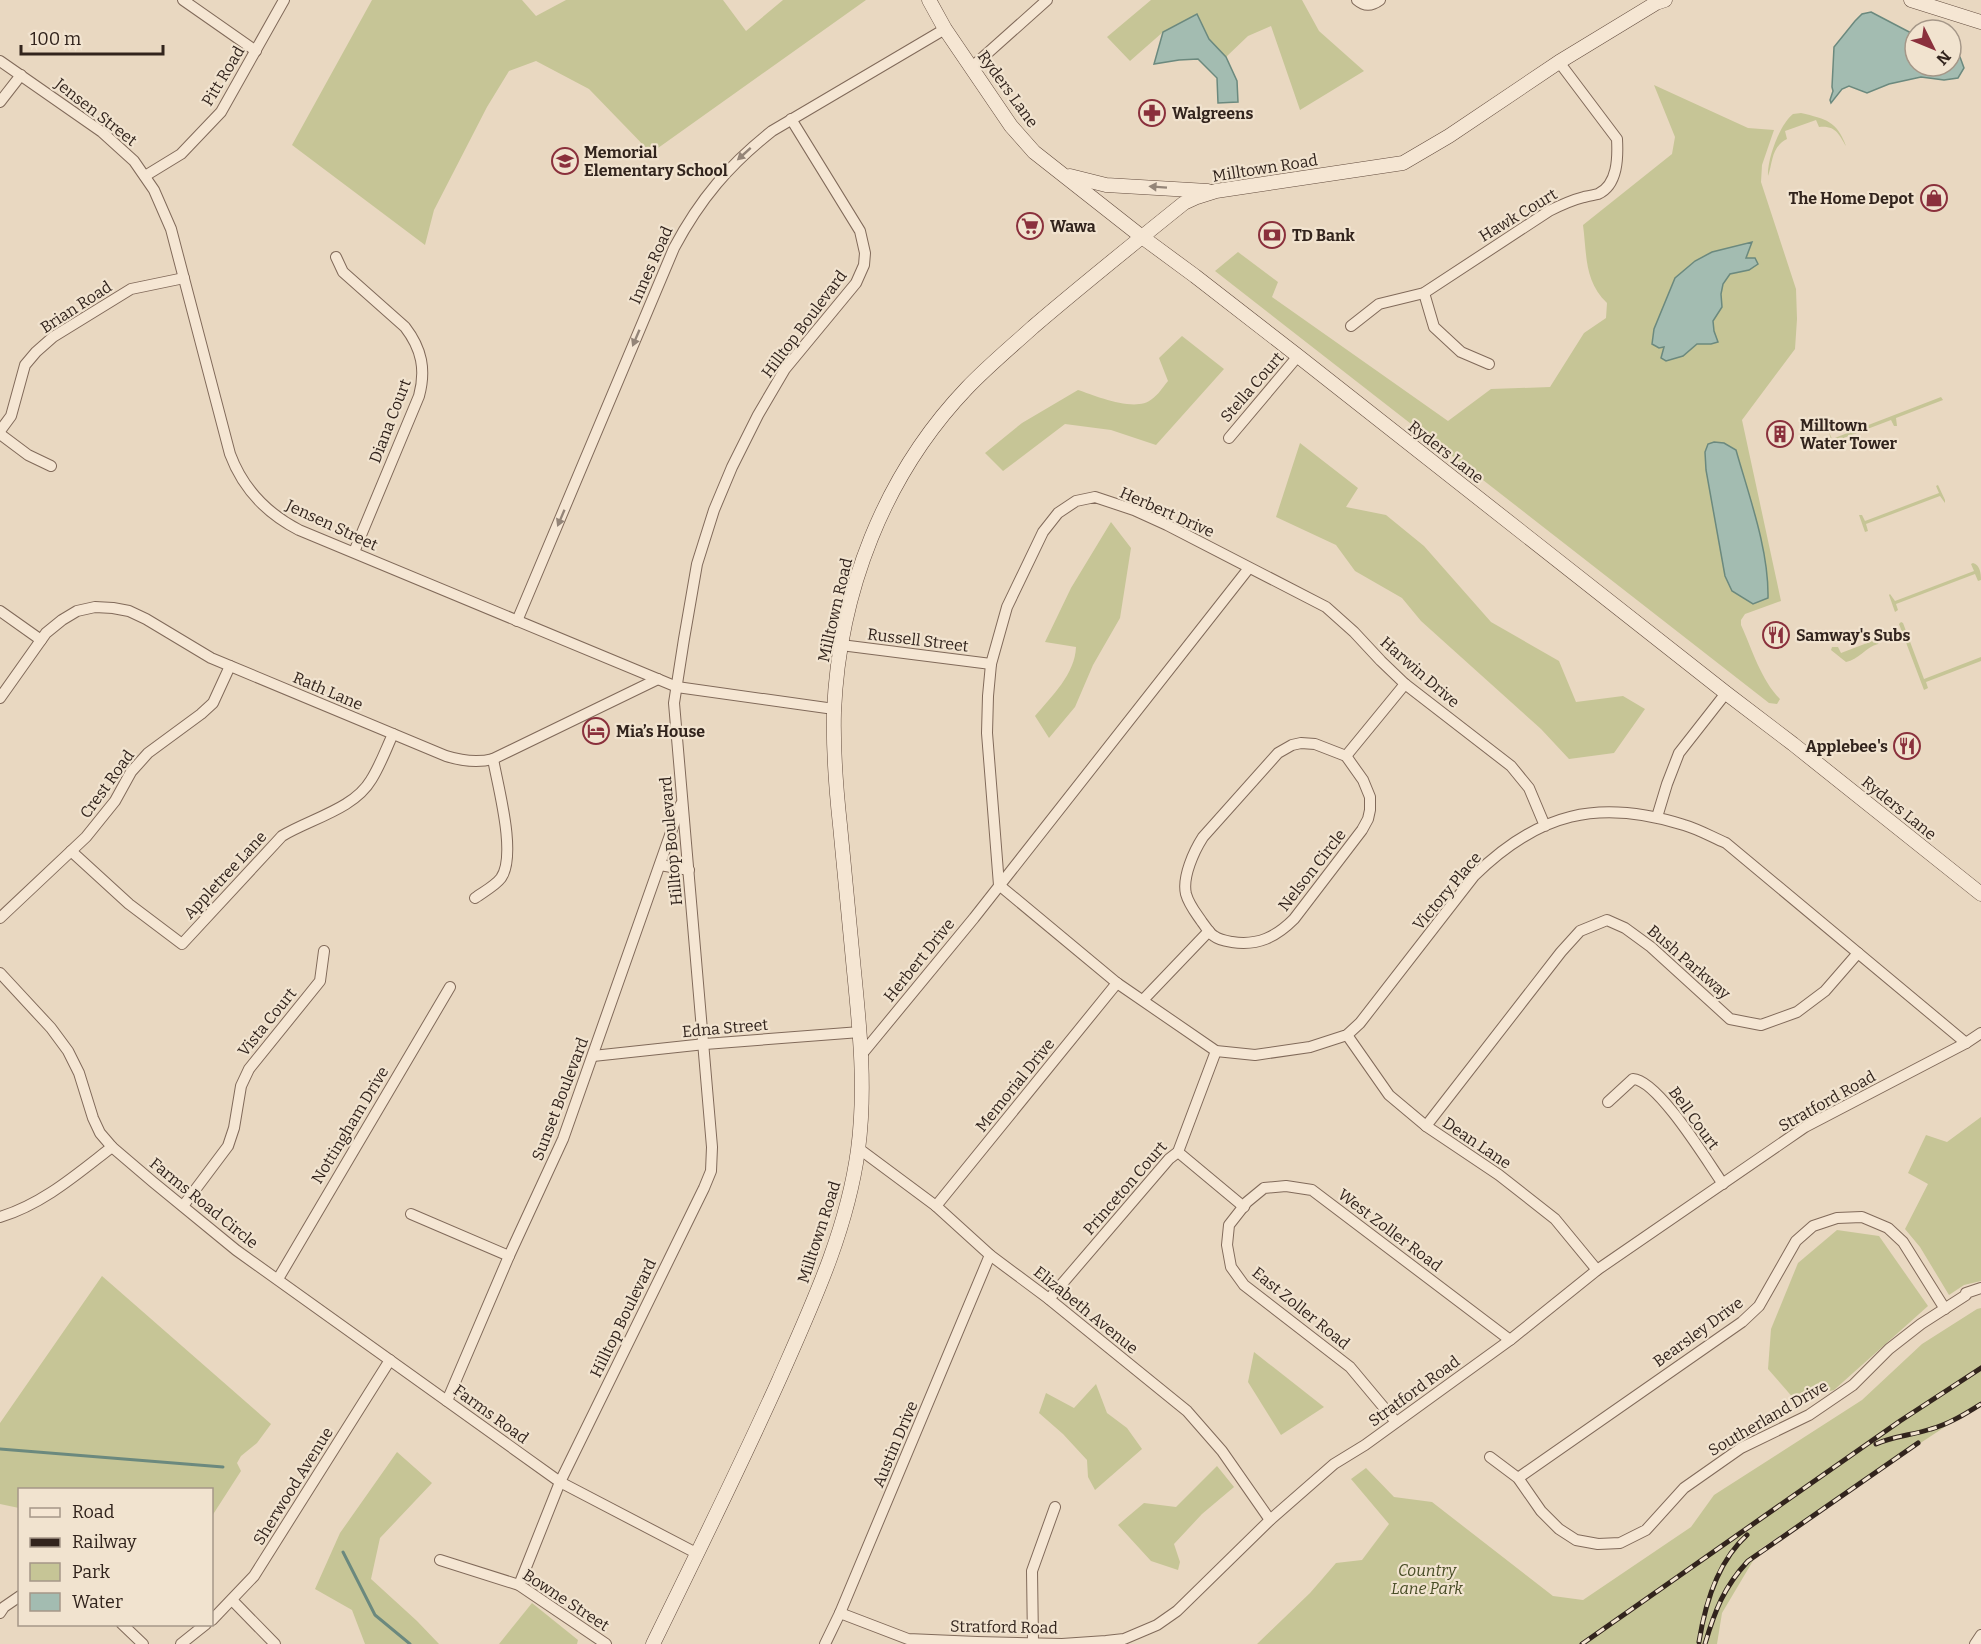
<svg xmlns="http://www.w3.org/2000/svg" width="1981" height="1644" font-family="Bitter,serif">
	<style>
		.green { fill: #c6c596; fill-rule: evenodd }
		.water { fill: #a3bcb1; stroke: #6b897e; stroke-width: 1.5 }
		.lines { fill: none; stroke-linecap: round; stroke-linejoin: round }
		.stream { stroke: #6b897e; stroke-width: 3 }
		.street-casing { stroke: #816a5a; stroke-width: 12 }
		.secondary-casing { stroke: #624b3d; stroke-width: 15 }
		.street { stroke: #f5e6d3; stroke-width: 10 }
		.secondary { stroke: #f5e6d3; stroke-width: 14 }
		.rail-casing { stroke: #32241d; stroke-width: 5 }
		.rail { stroke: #f1e3cf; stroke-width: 3; stroke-dasharray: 9; stroke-linecap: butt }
		.oneway { fill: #948578 }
		.labels { text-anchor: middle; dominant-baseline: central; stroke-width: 4.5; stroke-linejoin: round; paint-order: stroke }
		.street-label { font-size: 16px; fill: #32241d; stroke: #f1e3cf }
		.poi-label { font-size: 16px; font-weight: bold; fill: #32241d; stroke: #f1e3cf; text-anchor: start }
		.park-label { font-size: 16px; font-style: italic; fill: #474c25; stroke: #f1e3cf }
	</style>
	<rect width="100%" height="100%" fill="#e9d8c1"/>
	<!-- green -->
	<g class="green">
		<path d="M372,0H522L536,16L566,0H723L746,31L783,0H866L651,153L589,89L536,61L509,71L487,107L434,210L425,245L292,145Z"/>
		<path d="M1151,0H1302L1319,31L1364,71L1300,110L1271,26L1248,36L1226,57L1209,39L1197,14L1163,32L1130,61L1107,37Z"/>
		<path d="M1654,85L1748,128L1774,130L1762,165L1761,182L1796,289L1797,319L1795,349L1742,420L1781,601L1745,614L1741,620V625C1752,649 1761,680 1780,699L1777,704L1769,703L1215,271L1238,252L1278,282L1272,297L1448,421L1491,389L1550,387L1584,333L1606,318L1607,303C1584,281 1587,255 1583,225L1672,154L1675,137ZM1752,242L1745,258L1749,270L1730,274L1723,284L1721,294L1722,307L1713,321L1714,330L1711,344H1697L1683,356L1661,358L1664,347L1652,344L1654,329L1675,278ZM1708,444L1736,450L1762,545L1725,576L1706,470L1705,452Z"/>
		<path d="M1801,113C1826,119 1837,121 1846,146C1839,135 1836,125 1819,127L1816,120L1785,131L1787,139C1771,147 1773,162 1768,176C1767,159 1780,124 1793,114Z"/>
		<path d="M1182,336L1224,369L1156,445L1111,430L1065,424L1003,471L985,453L1022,423L1078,390C1096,396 1136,413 1152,399C1158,395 1163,387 1168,381L1159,358Z"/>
		<path d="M1941,397L1943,400L1896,418L1897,426H1894L1891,420L1841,439L1843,447L1839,448L1836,441L1834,442L1835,447H1833L1829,432L1832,439Z"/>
		<path d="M1300,443L1358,488L1346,507L1386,515L1424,546L1491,622L1559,661L1576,702L1623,696L1645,709L1614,753L1569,759L1541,729L1421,621L1402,598L1355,571L1336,545L1276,517Z"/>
		<path d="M1938,485L1945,500V503L1940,496L1866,524L1868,531L1865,532L1859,515H1862L1865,521L1939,493L1936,486Z"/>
		<path d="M1111,522L1131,548L1120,618L1093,665L1075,707L1049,738L1035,716C1052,696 1075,674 1076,647L1045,642L1071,588Z"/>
		<path d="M1973,563C1980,565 1981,573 1981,580L1978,581L1975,574L1896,604L1898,610L1895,612L1889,595L1890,594L1895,601L1974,571L1971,564Z"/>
		<path d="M1901,622L1903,623L1924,679L1981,657V661L1926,682L1928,688L1924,690L1899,624Z"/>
		<path d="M1883,629L1886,631L1878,644C1866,647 1858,660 1846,662L1831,650L1832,647H1838L1841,653L1875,640L1873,633Z"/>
		<path d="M1981,1117V1281L1964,1285L1949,1295L1920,1247L1905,1229L1928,1184L1908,1173L1926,1135L1947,1142Z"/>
		<path d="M1837,1230L1879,1236L1928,1306L1834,1390L1795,1400L1768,1369L1771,1329L1798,1263Z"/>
		<path d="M102,1276L271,1424L257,1443L241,1456L237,1463L241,1471L212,1516V1490H20L19,1508L0,1504V1423Z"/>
		<path d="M1981,1308V1403L1760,1549L1722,1613L1717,1644H1257L1310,1593L1336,1563L1362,1560L1389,1524L1351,1479L1366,1468L1394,1497L1432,1502L1553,1596L1583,1600L1691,1527L1714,1495L1862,1400L1922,1344L1977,1309Z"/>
		<path d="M1254,1352L1324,1407L1281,1435L1248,1382Z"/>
		<path d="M1096,1384L1107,1413L1127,1428L1142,1449L1095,1490L1088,1477L1087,1460L1063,1434L1039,1413L1046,1393L1074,1408Z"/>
		<path d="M397,1452L432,1483L380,1538L371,1579L417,1621L439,1644H365L352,1610L315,1589L340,1533Z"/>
		<path d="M1217,1466L1234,1487L1202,1514L1174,1544L1180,1562L1178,1570L1151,1561L1118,1525L1144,1503L1176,1507Z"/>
		<path d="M532,1603L578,1640L577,1644H499Z"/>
	</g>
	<!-- water -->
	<g class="water">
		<path d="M1871,12L1915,35V66H1951V53L1960,57L1964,68L1958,78L1944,80L1921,77L1889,84L1867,93L1849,86L1842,89L1831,103L1830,100L1833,91L1832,87L1834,47L1855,21L1862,14Z"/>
		<path d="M1197,14L1209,39L1226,57L1237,81L1238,102L1218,103L1217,78L1198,59L1179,60L1154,64L1163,32Z"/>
		<path d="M1752,242L1746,258H1755L1758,264L1749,270L1730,274L1723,284L1721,294L1722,307L1713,321L1714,331L1718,342L1711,344H1697L1683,356L1666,361L1661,358L1664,347L1659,348L1652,344L1654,329L1675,278L1695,261L1712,252Z"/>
		<path d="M1714,442L1724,443L1736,450C1749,496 1769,550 1768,598L1753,604L1732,591L1725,576L1706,470L1705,452L1708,444Z"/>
	</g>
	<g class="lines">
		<!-- stream -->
		<g class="stream">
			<path d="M0,1449L223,1467"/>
			<path d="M343,1552L375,1615L410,1644"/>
		</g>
		<defs>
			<g id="street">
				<path d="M183,0L256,51"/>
				<path d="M1357,0C1365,7 1372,6 1380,0"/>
				<path d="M0,61L102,132L134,161L154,190L171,229L230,454C243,489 266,513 299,530L677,687L834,709"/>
				<path d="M972,67L1047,0"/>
				<path d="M0,102L21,75"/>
				<path d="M145,176L181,154L221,112L284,0"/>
				<path d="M336,257L343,272L405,327C422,349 426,370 419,396L354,552"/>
				<path d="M1424,293L1434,327L1461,352L1489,364"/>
				<path d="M1351,326L1379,304L1424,293L1549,211C1561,205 1572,200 1584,197C1589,196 1594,195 1598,194C1618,185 1618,157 1617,139L1559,62"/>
				<path d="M0,431L11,416L25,365L36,352L53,337L131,289L184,278"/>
				<path d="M0,434L28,455L51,466"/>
				<path d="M1229,438L1298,356"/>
				<path d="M0,611L41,640"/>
				<path d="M517,621L674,248C700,199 729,165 772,131L945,29"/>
				<path d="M841,645L991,664"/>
				<path d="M0,698L46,633L62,620L77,611L95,607L113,608L129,611L146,619L211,658L446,756C462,761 477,763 493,759L658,679"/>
				<path d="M1301,743L1315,744L1346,756L1363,780L1370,797V810L1368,819L1362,830L1294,919C1276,937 1258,946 1232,942C1226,941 1219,940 1214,936C1209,933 1206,927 1202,922C1196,913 1189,905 1186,894C1182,877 1194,851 1203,837L1278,753L1292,745Z"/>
				<path d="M1346,756L1405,684"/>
				<path d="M1657,817L1667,784L1679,753L1726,693"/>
				<path d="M1545,826L1529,788L1511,766L1405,684L1381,661L1354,632L1326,607L1167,525L1134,510L1095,497L1076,501L1058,513L1043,532L1007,607L991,664L988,696L987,733L999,885L1117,983L1216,1051L1255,1055L1310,1047L1347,1035L1360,1023L1474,876C1538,813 1598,798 1684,825C1698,829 1712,837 1726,843L1966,1043"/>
				<path d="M71,851L129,904L182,944L282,836C310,819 354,809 371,780C380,766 386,749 393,734"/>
				<path d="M660,865L689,870"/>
				<path d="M475,898C483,892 495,886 501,878C517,855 498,787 493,759"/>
				<path d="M0,918L86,837L115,801L131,772L148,753L201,714L213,703L230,666"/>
				<path d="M0,973L51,1028L68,1051L79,1073L93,1118L100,1133L112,1147L153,1182L236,1250L560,1482L698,1554"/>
				<path d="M1143,1000L1209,931"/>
				<path d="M1347,1035L1389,1095L1426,1126L1499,1175L1555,1219L1597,1270"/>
				<path d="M862,1054L974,918L1249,568"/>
				<path d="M593,1056L705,1044L860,1032"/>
				<path d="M1608,1102L1633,1079C1658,1080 1707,1161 1723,1184"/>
				<path d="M1426,1126L1561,952L1580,931L1607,920L1625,928L1651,947L1730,1019L1761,1025L1797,1012L1825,991L1858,953"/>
				<path d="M858,1148L936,1206L990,1255L1049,1299L1187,1411L1222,1451L1270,1520"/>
				<path d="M1178,1152L1244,1207"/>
				<path d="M183,1206L228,1146L234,1128L241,1086L249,1069L320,981L324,951"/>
				<path d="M936,1206L1117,983"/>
				<path d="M411,1214L509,1256"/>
				<path d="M0,1217C43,1204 77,1174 112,1147"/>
				<path d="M278,1279L450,987"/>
				<path d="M1049,1299L1169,1159L1178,1152L1216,1051"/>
				<path d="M447,1401L509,1256L563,1139L681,804"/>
				<path d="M1396,1422L1350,1367L1244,1285L1231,1267L1227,1245L1229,1225L1247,1202L1264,1188L1286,1186L1312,1190L1510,1340"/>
				<path d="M1490,1457L1518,1478L1541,1511L1559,1529L1576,1540L1598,1544L1620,1543L1646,1530L1684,1488L1741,1448L1809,1415L1853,1385L1889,1349L1921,1324L1966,1295V1293L1981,1288"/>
				<path d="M1518,1478L1742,1322L1759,1306L1796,1241L1813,1226L1837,1218L1862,1217L1888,1228L1903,1242L1945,1309"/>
				<path d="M440,1560L519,1585L606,1644"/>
				<path d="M519,1585L560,1482L704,1188L711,1171L712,1147L674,703L684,639L697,564L714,510L732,467L758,415L785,369L856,283L864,265L865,253L860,231L791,119"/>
				<path d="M232,1600L275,1644"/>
				<path d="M0,1613L4,1607L20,1596"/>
				<path d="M840,1613L908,1639L977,1642L1062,1644L1106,1641L1124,1639L1157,1625L1177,1611L1270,1520L1334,1464L1365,1445L1510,1340L1597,1270L1805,1127L1966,1043L1981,1033"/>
				<path d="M212,1620L254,1576L390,1360"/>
				<path d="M122,1624L143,1644"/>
				<path d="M1033,1642L1032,1571L1055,1507"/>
				<path d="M181,1644L206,1624"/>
				<path d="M825,1644L840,1613L990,1255"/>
				<path d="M1975,1644L1981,1635"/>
			</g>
			<g id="secondary">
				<path d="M929,0L945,29L1011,126L1034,152L1142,237L1195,276L1298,356L1726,693L1793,744L1981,894"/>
				<path d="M1911,0L1981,22"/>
				<path d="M1070,176L1106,185L1208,191"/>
				<path d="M653,1644C696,1556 739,1469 779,1380C812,1305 847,1231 858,1150C866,1090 860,1031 854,971C849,923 845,874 840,825C836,788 833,750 834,712C839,592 884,475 967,388C988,366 1011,347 1033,327C1082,285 1133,244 1184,203L1197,197L1216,191L1403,163L1449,136L1559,62L1656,3L1665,0"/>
			</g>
		</defs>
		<!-- street casing -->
		<use href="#street" class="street-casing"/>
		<!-- secondary casing -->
		<use href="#secondary" class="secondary-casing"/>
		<!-- street -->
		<use href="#street" class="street"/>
		<!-- secondary -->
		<use href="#secondary" class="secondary"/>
		<defs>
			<g id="rail">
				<path d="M1876,1444C1894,1436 1913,1435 1931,1429C1949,1424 1965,1414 1981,1404"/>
				<path d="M1699,1642C1705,1604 1717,1562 1747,1535"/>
				<path d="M1582,1644L1900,1421L1981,1368"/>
				<path d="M1705,1644C1715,1610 1724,1587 1748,1561L1918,1443"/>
			</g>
		</defs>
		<!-- rail casing -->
		<use href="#rail" class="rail-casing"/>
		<!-- rail -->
		<use href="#rail" class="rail"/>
	</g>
	<!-- one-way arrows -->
	<defs><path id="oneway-solid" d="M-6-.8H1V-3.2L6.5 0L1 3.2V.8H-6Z" transform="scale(1.5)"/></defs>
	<g class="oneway">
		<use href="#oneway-solid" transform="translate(744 154) rotate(138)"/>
		<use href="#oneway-solid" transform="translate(1158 187) rotate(-176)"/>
		<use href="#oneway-solid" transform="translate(636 338) rotate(113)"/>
		<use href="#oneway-solid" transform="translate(561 518) rotate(113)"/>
	</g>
	<!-- icons -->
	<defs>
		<symbol id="pharmacy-ring" viewBox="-11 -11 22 22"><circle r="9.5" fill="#f1e3cf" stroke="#8a303c" stroke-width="1.5"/><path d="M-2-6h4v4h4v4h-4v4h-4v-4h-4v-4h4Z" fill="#8a303c"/></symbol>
		<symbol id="school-ring" viewBox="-11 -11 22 22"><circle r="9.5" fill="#f1e3cf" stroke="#8a303c" stroke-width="1.5"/><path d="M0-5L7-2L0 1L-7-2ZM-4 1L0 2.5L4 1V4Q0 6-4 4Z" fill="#8a303c"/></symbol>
		<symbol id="shop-ring" viewBox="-11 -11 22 22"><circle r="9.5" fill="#f1e3cf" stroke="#8a303c" stroke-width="1.5"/><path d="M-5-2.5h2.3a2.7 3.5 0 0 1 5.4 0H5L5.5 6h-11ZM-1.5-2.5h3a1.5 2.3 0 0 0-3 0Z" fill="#8a303c"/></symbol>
		<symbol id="supermarket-ring" viewBox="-11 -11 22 22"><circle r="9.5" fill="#f1e3cf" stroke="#8a303c" stroke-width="1.5"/><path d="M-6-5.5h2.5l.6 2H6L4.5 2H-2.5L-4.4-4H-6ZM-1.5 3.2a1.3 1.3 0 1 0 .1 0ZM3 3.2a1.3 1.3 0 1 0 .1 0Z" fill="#8a303c"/></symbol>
		<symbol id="bank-ring" viewBox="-11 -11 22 22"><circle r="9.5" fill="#f1e3cf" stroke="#8a303c" stroke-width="1.5"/><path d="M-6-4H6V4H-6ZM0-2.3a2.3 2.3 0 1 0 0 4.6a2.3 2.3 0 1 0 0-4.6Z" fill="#8a303c"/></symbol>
		<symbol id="building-ring" viewBox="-11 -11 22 22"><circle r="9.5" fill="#f1e3cf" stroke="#8a303c" stroke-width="1.5"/><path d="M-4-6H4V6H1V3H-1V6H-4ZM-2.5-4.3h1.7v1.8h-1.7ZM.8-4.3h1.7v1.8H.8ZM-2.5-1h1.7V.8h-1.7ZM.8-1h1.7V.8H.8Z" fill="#8a303c"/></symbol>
		<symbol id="restaurant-ring" viewBox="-11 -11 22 22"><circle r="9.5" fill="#f1e3cf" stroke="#8a303c" stroke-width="1.5"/><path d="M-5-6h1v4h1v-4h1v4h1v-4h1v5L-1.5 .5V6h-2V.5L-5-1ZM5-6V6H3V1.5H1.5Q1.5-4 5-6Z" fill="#8a303c"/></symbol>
		<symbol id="hotel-ring" viewBox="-11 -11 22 22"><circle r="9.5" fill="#f1e3cf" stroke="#8a303c" stroke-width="1.5"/><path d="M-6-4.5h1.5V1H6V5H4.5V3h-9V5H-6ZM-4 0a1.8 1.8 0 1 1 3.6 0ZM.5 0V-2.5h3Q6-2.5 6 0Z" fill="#8a303c"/></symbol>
	</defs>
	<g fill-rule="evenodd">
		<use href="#pharmacy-ring" x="1137" y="98" width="30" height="30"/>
		<use href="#school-ring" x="550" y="146" width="30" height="30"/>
		<use href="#shop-ring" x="1919" y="183" width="30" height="30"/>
		<use href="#supermarket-ring" x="1015" y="211" width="30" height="30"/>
		<use href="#bank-ring" x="1257" y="220" width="30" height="30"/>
		<use href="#building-ring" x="1765" y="419" width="30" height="30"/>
		<use href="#restaurant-ring" x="1761" y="620" width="30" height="30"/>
		<use href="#hotel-ring" x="581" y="716" width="30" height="30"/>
		<use href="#restaurant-ring" x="1892" y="731" width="30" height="30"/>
	</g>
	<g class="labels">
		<!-- street labels -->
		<g class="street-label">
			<text transform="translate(223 76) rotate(-59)">Pitt Road</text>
			<text transform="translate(1008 89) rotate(54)">Ryders Lane</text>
			<text transform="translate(96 112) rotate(38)">Jensen Street</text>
			<text transform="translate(1265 168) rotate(-9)">Milltown Road</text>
			<text transform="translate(1518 215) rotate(-31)">Hawk Court</text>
			<text transform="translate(651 265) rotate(-66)">Innes Road</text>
			<text transform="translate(76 307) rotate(-33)">Brian Road</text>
			<text transform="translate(804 324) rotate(-53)">Hilltop Boulevard</text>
			<text transform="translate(1252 387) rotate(-49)">Stella Court</text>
			<text transform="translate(390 421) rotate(-69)">Diana Court</text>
			<text transform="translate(1446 452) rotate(38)">Ryders Lane</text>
			<text transform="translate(1167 512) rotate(24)">Herbert Drive</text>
			<text transform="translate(332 525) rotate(25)">Jensen Street</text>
			<text transform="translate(835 610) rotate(-77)">Milltown Road</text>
			<text transform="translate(918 640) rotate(7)">Russell Street</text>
			<text transform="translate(1420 672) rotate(41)">Harwin Drive</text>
			<text transform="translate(328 691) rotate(23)">Rath Lane</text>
			<text transform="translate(107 784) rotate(-54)">Crest Road</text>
			<text transform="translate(1899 808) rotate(39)">Ryders Lane</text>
			<text transform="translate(671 841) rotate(-95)">Hilltop Boulevard</text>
			<text transform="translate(1312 870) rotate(-52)">Nelson Circle</text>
			<text transform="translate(225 875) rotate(-47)">Appletree Lane</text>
			<text transform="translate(1447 891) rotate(-50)">Victory Place</text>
			<text transform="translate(919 960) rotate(-51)">Herbert Drive</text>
			<text transform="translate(1689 962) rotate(41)">Bush Parkway</text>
			<text transform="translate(267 1022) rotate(-51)">Vista Court</text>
			<text transform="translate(725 1028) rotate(-5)">Edna Street</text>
			<text transform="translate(1015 1085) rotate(-51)">Memorial Drive</text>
			<text transform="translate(560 1099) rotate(-69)">Sunset Boulevard</text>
			<text transform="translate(1827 1101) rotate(-29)">Stratford Road</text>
			<text transform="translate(1694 1118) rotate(54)">Bell Court</text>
			<text transform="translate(350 1125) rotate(-59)">Nottingham Drive</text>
			<text transform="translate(1477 1143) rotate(34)">Dean Lane</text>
			<text transform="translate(1125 1188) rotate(-49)">Princeton Court</text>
			<text transform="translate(204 1203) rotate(39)">Farms Road Circle</text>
			<text transform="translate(1390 1230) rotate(37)">West Zoller Road</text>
			<text transform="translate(819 1232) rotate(-72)">Milltown Road</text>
			<text transform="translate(1301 1308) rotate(39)">East Zoller Road</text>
			<text transform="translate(1086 1310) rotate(39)">Elizabeth Avenue</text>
			<text transform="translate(623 1318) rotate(-64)">Hilltop Boulevard</text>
			<text transform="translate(1698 1332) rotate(-36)">Bearsley Drive</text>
			<text transform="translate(1414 1391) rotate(-36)">Stratford Road</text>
			<text transform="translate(491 1414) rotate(36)">Farms Road</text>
			<text transform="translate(1768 1418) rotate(-30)">Southerland Drive</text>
			<text transform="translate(895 1444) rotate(-67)">Austin Drive</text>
			<text transform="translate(293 1486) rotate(-58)">Sherwood Avenue</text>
			<text transform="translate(566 1600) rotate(33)">Bowne Street</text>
			<text transform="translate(1004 1627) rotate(1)">Stratford Road</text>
		</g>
		<!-- poi labels -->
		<g class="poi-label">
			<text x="1172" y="113">Walgreens</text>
			<text x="584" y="152">Memorial<tspan x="584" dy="18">Elementary School</tspan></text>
			<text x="1914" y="198" text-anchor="end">The Home Depot</text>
			<text x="1050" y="226">Wawa</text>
			<text x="1292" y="235">TD Bank</text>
			<text x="1800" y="425">Milltown<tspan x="1800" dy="18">Water Tower</tspan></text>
			<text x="1796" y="635">Samway's Subs</text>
			<text x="616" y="731">Mia’s House</text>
			<text x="1888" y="746" text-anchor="end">Applebee's</text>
		</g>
		<!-- park labels -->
		<g class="park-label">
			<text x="1427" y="1570">Country<tspan x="1427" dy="18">Lane Park</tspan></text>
		</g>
	</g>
	<!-- legend -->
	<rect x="18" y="1488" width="195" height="138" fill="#f1e3cf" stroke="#a59788" stroke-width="1.5"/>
	<rect x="30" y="1508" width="30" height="9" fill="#f5e6d3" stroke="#a59788" stroke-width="1.5"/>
	<text x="72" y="1518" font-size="18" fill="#32241d">Road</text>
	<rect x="30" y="1538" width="30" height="9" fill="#32241d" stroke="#a59788" stroke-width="1.5"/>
	<text x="72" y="1548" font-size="18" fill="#32241d">Railway</text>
	<rect x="30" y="1563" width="30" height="18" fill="#c6c596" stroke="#a59788" stroke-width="1.5"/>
	<text x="72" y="1578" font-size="18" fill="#32241d">Park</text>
	<rect x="30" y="1593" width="30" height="18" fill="#a3bcb1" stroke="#a59788" stroke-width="1.5"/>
	<text x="72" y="1608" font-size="18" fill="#32241d">Water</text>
	<!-- north arrow -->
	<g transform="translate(1933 48) rotate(133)"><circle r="28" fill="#f1e3cf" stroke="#a59788" stroke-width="1.5"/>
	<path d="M0-4.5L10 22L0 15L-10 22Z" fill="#8a303c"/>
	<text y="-9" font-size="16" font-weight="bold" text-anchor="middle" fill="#32241d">N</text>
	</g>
	<!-- scale -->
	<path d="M21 45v9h142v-9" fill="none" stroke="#32241d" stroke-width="3"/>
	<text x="30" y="45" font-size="18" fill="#32241d" stroke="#f1e3cf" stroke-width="4.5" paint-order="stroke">100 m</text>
</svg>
